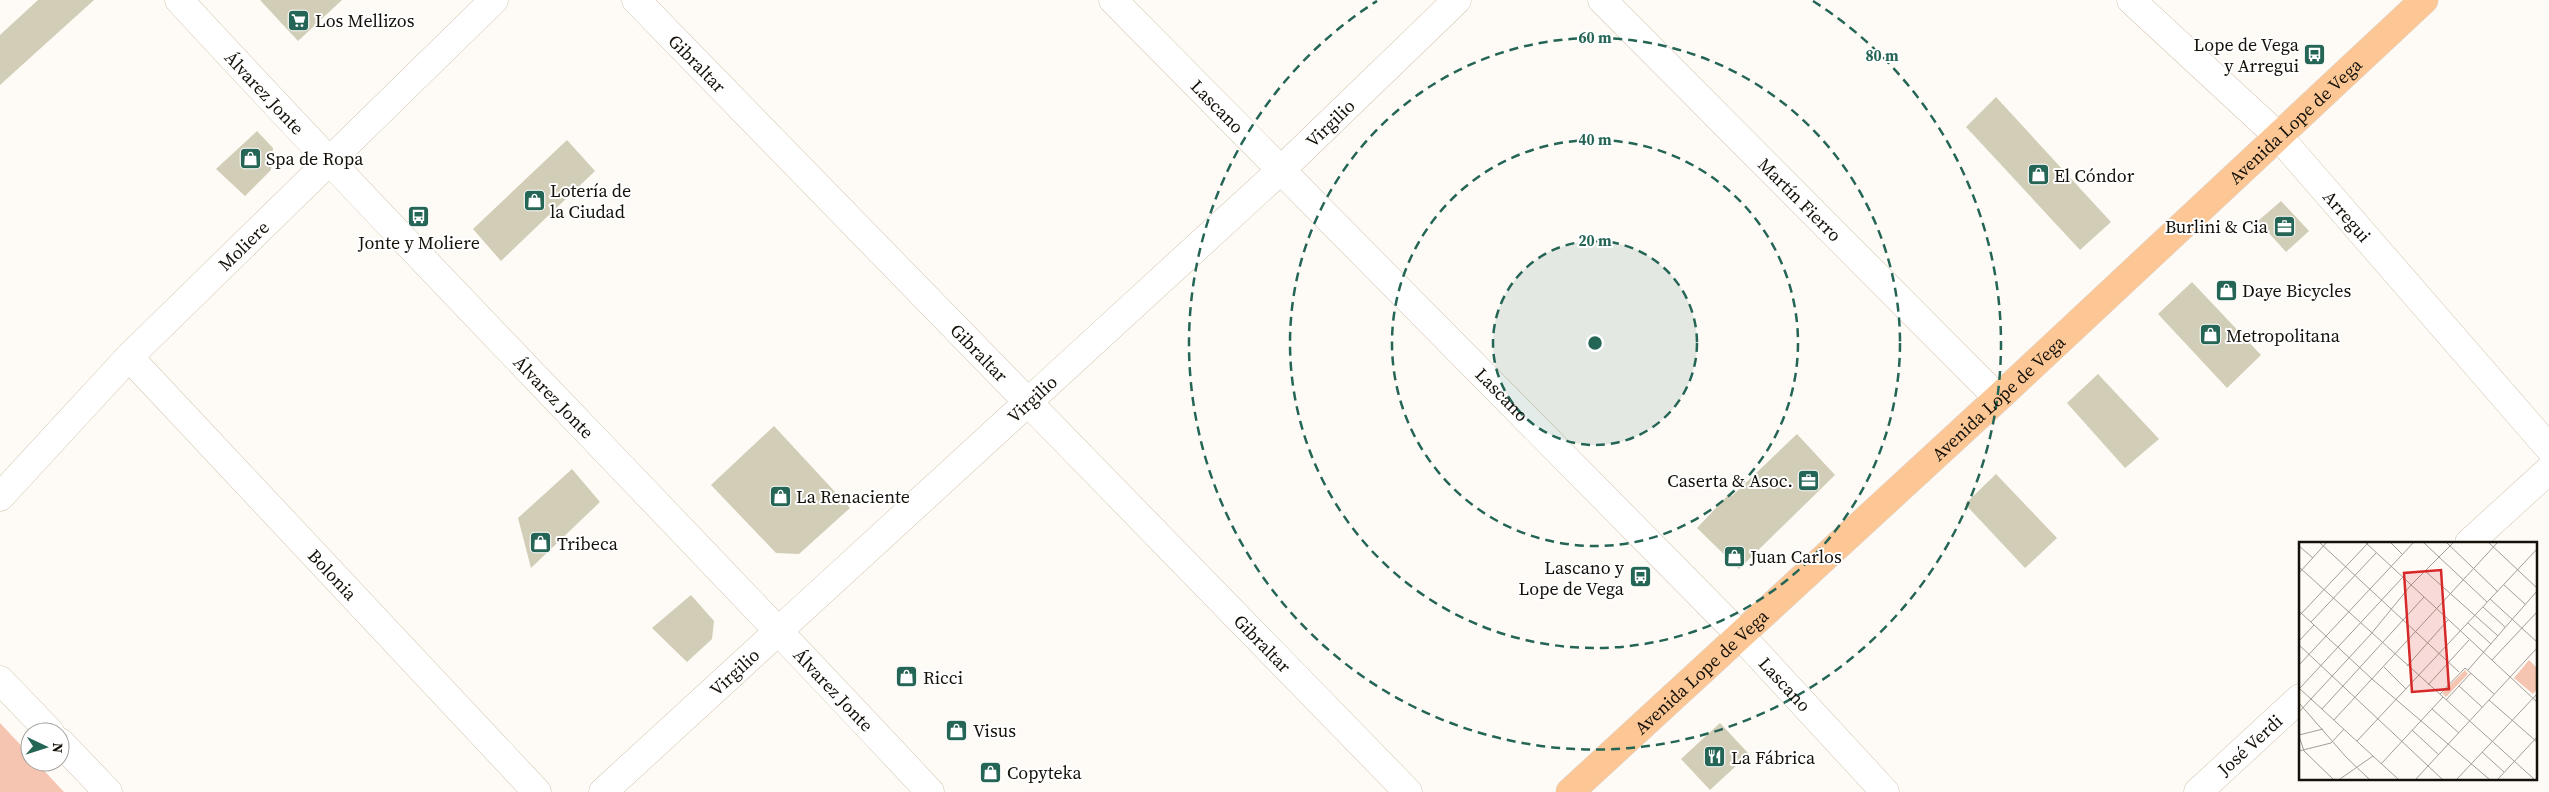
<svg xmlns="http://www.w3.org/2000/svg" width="2549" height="792" font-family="'Source Serif 4',serif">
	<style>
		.green { fill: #f6c5b1 }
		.building { fill: #d2cdb6 }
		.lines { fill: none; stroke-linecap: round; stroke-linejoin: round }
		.minor-casing { stroke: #d3c6b1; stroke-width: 29 }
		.major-casing { stroke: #dad9d8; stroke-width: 29 }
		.minor { stroke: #fff; stroke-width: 28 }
		.major { stroke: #fcc795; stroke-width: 28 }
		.ring { fill: none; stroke: #246555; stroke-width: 2.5; stroke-dasharray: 9 6 }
		.labels { text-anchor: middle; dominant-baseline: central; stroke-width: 4; stroke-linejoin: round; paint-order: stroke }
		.poi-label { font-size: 18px; fill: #151109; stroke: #fff; text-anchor: start }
		.street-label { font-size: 18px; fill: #151109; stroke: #fff }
		.inset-road { fill: none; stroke: #a19d98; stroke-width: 1 }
		.view { fill: #d62828; fill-opacity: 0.15; stroke: #d62828; stroke-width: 2.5 }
		.inset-edge { fill: none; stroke: #151109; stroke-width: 2.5 }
		.centre { fill: #246555; stroke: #fff; stroke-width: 2.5 }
		.ring-label { font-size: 15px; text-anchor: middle; font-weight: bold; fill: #246555; stroke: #fff; stroke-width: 4; stroke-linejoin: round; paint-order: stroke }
	</style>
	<rect width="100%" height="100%" fill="#fefbf7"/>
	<!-- green -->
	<path class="green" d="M0,723L30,755V762H36L64,792H0Z"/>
	<!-- building -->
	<g class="building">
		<path d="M38,0H94L0,85V35Z"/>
		<path d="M260,0H342L298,41Z"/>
		<path d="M1996,97L2111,222L2080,250L1966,127Z"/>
		<path d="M257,131L273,148L271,170L245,196L216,169Z"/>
		<path d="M567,140L595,171L501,261L473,229Z"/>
		<path d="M2281,201L2309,231L2286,252L2258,221Z"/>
		<path d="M2192,282L2261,355L2227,388L2158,314Z"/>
		<path d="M2098,374L2159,439L2125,468L2067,403Z"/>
		<path d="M774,426L850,508L799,554L776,553L711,485Z"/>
		<path d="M1797,434L1835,475L1739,569L1697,528L1730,493L1732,496Z"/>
		<path d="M572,469L600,502L531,568L518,518Z"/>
		<path d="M1996,474L2057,538L2025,568L1965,504Z"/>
		<path d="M691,595L714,621L712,639L687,662L652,628Z"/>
		<path d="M1720,723L1749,754L1710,790L1681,759Z"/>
	</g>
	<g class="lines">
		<defs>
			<g id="minor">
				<path id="s1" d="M179,0C426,268 682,526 930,792"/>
				<path id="s2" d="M636,0L1408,792"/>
				<path id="s3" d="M1113,0L1741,636L1885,792"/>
				<path id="s4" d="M1602,0L1998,398"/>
				<path id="s5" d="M2131,0L2279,137L2549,448"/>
				<path id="s6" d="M129,357L537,792"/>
				<path id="s7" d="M0,497L129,357L494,0"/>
				<path d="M2469,543L2549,470"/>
				<path d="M0,680L50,732"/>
				<path d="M60,742L108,792"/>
				<path id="s8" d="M603,792L1282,169L1457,0"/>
				<path id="s9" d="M2198,792L2300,698"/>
			</g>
			<g id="major">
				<path id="s10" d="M1570,792L1998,398L2424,0"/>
			</g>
		</defs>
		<!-- minor casing -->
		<use href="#minor" class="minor-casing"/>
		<!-- major casing -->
		<use href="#major" class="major-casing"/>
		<!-- minor -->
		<use href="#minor" class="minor"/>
		<!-- major -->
		<use href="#major" class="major"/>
	</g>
	<!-- distance rings -->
	<circle cx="1595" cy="343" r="102" fill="#246555" fill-opacity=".12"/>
	<g class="ring">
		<circle cx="1595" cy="343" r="102"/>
		<circle cx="1595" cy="343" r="203"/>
		<circle cx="1595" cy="343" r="305"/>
		<path d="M1813 1A406 406 0 1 1 1377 1"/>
	</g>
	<!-- icons -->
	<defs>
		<symbol id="supermarket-square" viewBox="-11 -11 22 22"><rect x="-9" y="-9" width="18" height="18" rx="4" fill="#246555" stroke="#fff"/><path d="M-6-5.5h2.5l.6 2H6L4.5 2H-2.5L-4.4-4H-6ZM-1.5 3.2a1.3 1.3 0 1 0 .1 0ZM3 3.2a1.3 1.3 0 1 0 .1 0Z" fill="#fff"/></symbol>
		<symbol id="bus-square" viewBox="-11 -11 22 22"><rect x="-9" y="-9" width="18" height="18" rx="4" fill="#246555" stroke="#fff"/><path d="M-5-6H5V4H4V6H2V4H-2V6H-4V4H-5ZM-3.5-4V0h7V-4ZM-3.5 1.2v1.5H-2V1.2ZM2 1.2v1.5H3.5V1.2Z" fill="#fff"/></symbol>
		<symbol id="shop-square" viewBox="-11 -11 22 22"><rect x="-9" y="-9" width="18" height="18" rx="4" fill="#246555" stroke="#fff"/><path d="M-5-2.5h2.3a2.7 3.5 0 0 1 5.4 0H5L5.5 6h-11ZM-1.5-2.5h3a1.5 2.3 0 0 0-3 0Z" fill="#fff"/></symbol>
		<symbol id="office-square" viewBox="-11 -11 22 22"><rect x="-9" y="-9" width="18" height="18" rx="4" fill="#246555" stroke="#fff"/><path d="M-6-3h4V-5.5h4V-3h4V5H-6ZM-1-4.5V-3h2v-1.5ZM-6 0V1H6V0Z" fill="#fff"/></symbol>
		<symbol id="restaurant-square" viewBox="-11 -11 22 22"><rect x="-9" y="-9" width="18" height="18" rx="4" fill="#246555" stroke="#fff"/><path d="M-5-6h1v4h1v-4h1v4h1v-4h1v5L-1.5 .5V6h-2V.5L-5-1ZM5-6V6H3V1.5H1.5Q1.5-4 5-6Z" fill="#fff"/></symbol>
	</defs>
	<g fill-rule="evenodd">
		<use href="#supermarket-square" x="286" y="8" width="25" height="25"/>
		<use href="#bus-square" x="2302" y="42" width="25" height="25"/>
		<use href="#shop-square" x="238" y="146" width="25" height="25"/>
		<use href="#shop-square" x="2026" y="162" width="25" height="25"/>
		<use href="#shop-square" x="522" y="188" width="25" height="25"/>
		<use href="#bus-square" x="406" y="204" width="25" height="25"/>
		<use href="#office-square" x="2272" y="214" width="25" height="25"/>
		<use href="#shop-square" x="2214" y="278" width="25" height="25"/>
		<use href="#shop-square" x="2198" y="322" width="25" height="25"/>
		<use href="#office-square" x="1796" y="468" width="25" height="25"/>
		<use href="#shop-square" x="768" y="484" width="25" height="25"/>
		<use href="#shop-square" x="528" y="530" width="25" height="25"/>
		<use href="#shop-square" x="1722" y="544" width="25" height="25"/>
		<use href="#bus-square" x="1628" y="564" width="25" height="25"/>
		<use href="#shop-square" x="894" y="664" width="25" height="25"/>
		<use href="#shop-square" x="944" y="718" width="25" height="25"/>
		<use href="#restaurant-square" x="1702" y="744" width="25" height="25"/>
		<use href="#shop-square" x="978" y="760" width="25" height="25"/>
	</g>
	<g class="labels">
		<!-- poi labels -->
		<g class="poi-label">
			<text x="315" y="20">Los Mellizos</text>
			<text x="2299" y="44" text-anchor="end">Lope de Vega<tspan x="2299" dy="21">y Arregui</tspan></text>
			<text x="266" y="158">Spa de Ropa</text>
			<text x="2054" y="175">El Cóndor</text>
			<text x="550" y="190">Lotería de<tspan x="550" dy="21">la Ciudad</tspan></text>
			<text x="2268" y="226" text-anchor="end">Burlini &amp; Cia</text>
			<text x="419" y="242" text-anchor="middle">Jonte y Moliere</text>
			<text x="2242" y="290">Daye Bicycles</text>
			<text x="2226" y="335">Metropolitana</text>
			<text x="1793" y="480" text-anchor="end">Caserta &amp; Asoc.</text>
			<text x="796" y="496">La Renaciente</text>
			<text x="557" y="543">Tribeca</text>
			<text x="1750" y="556">Juan Carlos</text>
			<text x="1624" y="567" text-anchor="end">Lascano y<tspan x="1624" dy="21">Lope de Vega</tspan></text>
			<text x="923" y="677">Ricci</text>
			<text x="973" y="730">Visus</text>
			<text x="1731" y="757">La Fábrica</text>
			<text x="1007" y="772">Copyteka</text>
		</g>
		<!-- street labels -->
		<g class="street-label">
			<text stroke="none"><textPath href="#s2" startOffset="88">Gibraltar</textPath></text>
			<text stroke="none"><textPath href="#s1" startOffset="126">Álvarez Jonte</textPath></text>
			<text stroke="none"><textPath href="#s3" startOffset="149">Lascano</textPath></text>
			<text stroke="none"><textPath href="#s10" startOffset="988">Avenida Lope de Vega</textPath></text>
			<text stroke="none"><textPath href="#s8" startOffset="988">Virgilio</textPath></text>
			<text stroke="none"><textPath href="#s4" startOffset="281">Martín Fierro</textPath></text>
			<text stroke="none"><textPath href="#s5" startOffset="306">Arregui</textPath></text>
			<text stroke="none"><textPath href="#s7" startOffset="350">Moliere</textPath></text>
			<text stroke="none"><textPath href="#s2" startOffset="492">Gibraltar</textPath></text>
			<text stroke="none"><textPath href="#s3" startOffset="554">Lascano</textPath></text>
			<text stroke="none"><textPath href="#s1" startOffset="546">Álvarez Jonte</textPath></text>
			<text stroke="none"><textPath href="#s10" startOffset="582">Avenida Lope de Vega</textPath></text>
			<text stroke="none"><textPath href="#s8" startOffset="582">Virgilio</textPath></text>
			<text stroke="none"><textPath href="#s6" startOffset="298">Bolonia</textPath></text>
			<text stroke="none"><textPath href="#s2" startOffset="898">Gibraltar</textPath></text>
			<text stroke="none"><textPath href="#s10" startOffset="178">Avenida Lope de Vega</textPath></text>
			<text stroke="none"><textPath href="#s8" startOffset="178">Virgilio</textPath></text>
			<text stroke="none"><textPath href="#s3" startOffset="959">Lascano</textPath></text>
			<text stroke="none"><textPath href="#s1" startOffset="951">Álvarez Jonte</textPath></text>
			<text stroke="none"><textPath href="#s9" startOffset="70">José Verdi</textPath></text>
		</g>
	</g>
	<!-- overview -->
	<g transform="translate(2299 542)">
		<rect width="238" height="238" fill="#fefbf7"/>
		<path d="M230,118L237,125V148L234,152L215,136ZM166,128L169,132L147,155L143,151Z" fill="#f6c5b1"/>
		<path class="inset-road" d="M20,0L160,130M66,0L238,160M91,0L103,12M124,0L188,60M147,0L199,50M189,0L238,46M0,4L14,16M0,25L235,237M126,29L199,94M0,31L28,0M205,43L226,62M191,57L238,100M184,65L206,85M0,69L73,137L190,237M0,74L69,1M12,80L77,11M169,81L192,102M0,99L15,83M0,103L143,237M193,118L238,70M0,123L115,0M108,124L149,78M85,125L107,147M169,128L238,49M129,143L170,98M160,144L183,165M0,146L99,237M1,146L104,35M141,152L166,126L195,152M147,158L172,131M190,158L238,200M0,161L47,215L70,237M23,167L125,55M133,167L160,191M0,170L72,92L112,43L155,0M35,178L199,0M113,188L140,213M0,193L24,187M0,194L5,209L34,237M58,199L238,7M0,209L32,201L45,187M183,210L205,230M82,222L144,155M41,237L74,214M117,237L238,106M158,237L238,152M199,237L238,195"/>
		<path class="view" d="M142,28L150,147L113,150L105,31Z"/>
		<rect width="238" height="238" class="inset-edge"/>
	</g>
	<circle cx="1595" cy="343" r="8" class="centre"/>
	<g class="ring-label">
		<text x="1595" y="43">60 m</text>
		<text x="1882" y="61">80 m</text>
		<text x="1595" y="145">40 m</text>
		<text x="1595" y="246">20 m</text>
	</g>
	<!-- north arrow -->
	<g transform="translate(45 747) rotate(94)"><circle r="24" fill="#ffffff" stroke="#a1a09d"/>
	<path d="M0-4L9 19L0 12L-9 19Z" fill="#246555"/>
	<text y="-8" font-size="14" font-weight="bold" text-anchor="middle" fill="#151109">N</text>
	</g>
</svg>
